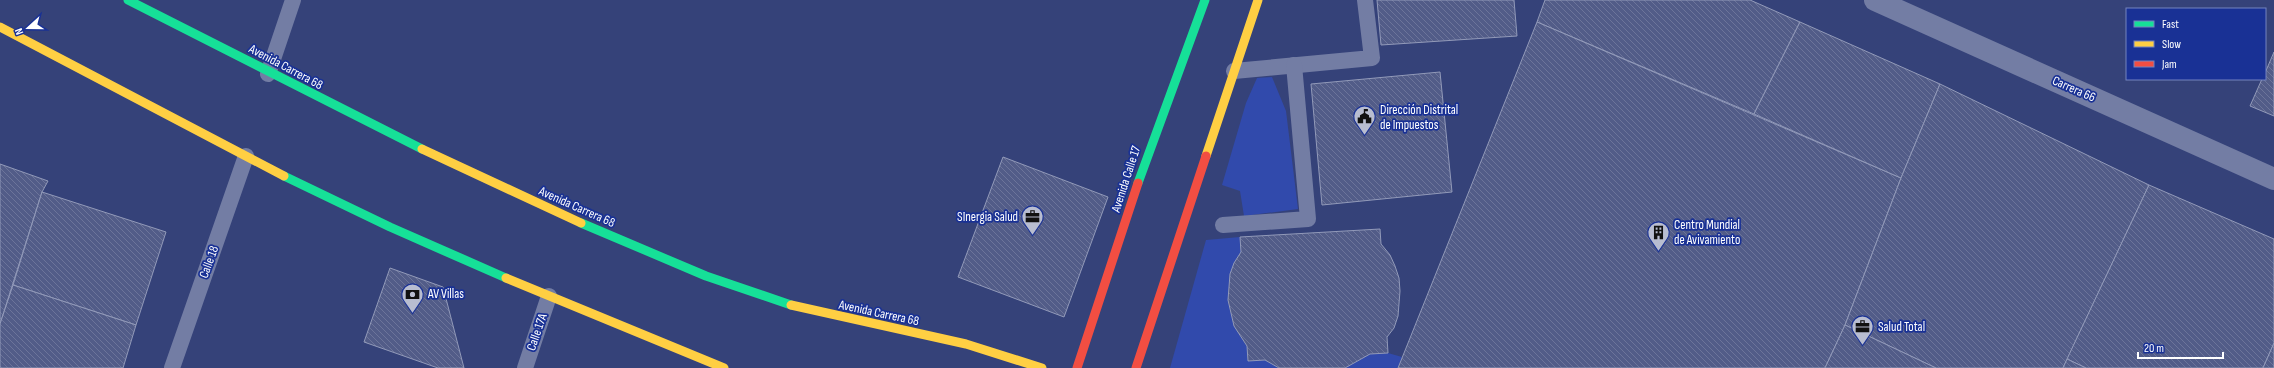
<svg xmlns="http://www.w3.org/2000/svg" width="2274" height="368" font-family="'Sofia Sans Condensed',sans-serif">
	<style>
		.green { fill: #314aac }
		.building { fill: url(#building-back-hatch); stroke: #929ab9 }
		.lines { fill: none; stroke-linecap: round; stroke-linejoin: round }
		.lane { stroke: #737da4; stroke-width: 16 }
		.street { stroke: #737da4; stroke-width: 22 }
		.fast { stroke: #16e098; stroke-width: 9 }
		.slow { stroke: #ffcf43; stroke-width: 9 }
		.jam { stroke: #f24e42; stroke-width: 9 }
		.labels { text-anchor: middle; dominant-baseline: central; stroke-width: 3.5; stroke-linejoin: round; paint-order: stroke }
		.street-label { font-size: 13px; fill: #fff; stroke: #193195 }
		.poi-label { font-size: 13px; fill: #fff; stroke: #193195; text-anchor: start }
	</style>
	<defs>
		<pattern id="building-back-hatch" width="6" height="6" patternUnits="userSpaceOnUse"><rect width="6" height="6" fill="#525c88"/><path d="M-1 5l2 2M0 0l6 6M5-1l2 2" fill="none" stroke="#6c749a"/></pattern>
	</defs>
	<rect width="100%" height="100%" fill="#354279"/>
	<!-- green -->
	<g class="green">
		<path d="M1272,77L1286,111L1298,209L1244,216L1240,191L1222,185L1246,103L1257,78Z"/>
		<path d="M1240,237L1241,252L1230,274L1228,300L1234,326L1247,346L1248,361L1265,360L1279,368H1170L1206,240Z"/>
		<path d="M1388,353L1402,357L1398,368H1345L1370,354Z"/>
	</g>
	<!-- building -->
	<g class="building">
		<path d="M1377,0H1514L1517,36L1381,45Z"/>
		<path d="M1545,0H1750L1800,22L1754,114L1537,22Z"/>
		<path d="M1537,22L1901,178L1845,325L1825,368H1398Z"/>
		<path d="M1800,22L1940,84L1901,178L1754,114Z"/>
		<path d="M2274,52V116L2250,106L2262,79H2265V73Z"/>
		<path d="M1440,72L1452,192L1322,205L1311,84Z"/>
		<path d="M1940,84L2149,185L2063,368H1936L1845,325L1901,178Z"/>
		<path d="M1003,157L1108,197L1064,317L958,277Z"/>
		<path d="M0,164L48,181L42,192L0,324Z"/>
		<path d="M2149,185L2274,239V343L2263,368H2086L2067,359Z"/>
		<path d="M42,192L166,232L136,325L13,285Z"/>
		<path d="M1380,229L1381,244L1390,255L1395,266L1399,278L1400,291L1398,316L1394,328L1387,337L1388,353L1370,354L1345,368H1279L1265,360L1248,361L1247,346L1234,326L1228,300L1230,274L1234,263L1241,252L1240,237Z"/>
		<path d="M390,268L443,287L464,368H438L364,342Z"/>
		<path d="M13,285L136,325L123,368H0V324Z"/>
		<path d="M1845,325L1936,368H1825Z"/>
		<path d="M2274,343V368H2263Z"/>
		<path d="M2067,359L2086,368H2063Z"/>
	</g>
	<g class="lines">
		<!-- lane -->
		<g class="lane">
			<path d="M1234,71L1372,58L1365,0"/>
			<path d="M268,74L293,0"/>
			<path d="M1223,225L1308,219L1294,65"/>
			<path d="M172,368L246,156"/>
			<path d="M525,368L549,296"/>
		</g>
		<!-- street -->
		<path class="street" d="M1875,0L2274,179"/>
		<!-- fast -->
		<g class="fast">
			<path d="M128,0L422,149"/>
			<path d="M284,176L390,227L506,278"/>
			<path d="M1138,183L1205,0"/>
			<path d="M581,223L706,276L791,305"/>
		</g>
		<!-- slow -->
		<g class="slow">
			<path d="M0,27L284,176"/>
			<path d="M422,149L581,223"/>
			<path d="M1206,156L1258,0"/>
			<path d="M506,278L724,368"/>
			<path d="M791,305L966,344L1042,368"/>
		</g>
		<!-- jam -->
		<g class="jam">
			<path d="M1077,368L1138,183"/>
			<path d="M1136,368L1206,156"/>
		</g>
	</g>
	<!-- icons -->
	<defs>
		<symbol id="civic-pin" viewBox="-11 -11 22 30"><path d="M0 17L-7.5 6A9.5 9.5 0 1 1 7.5 6Z" fill="#b8bdd0" stroke="#193195"/><path d="M-.6-6.5H3V-4.5H.6V-3L4-1V1h2V6H-6V1h2V-1L-.6-3ZM-1.2 2.5V6h2.4V2.5Z" fill="#111"/></symbol>
		<symbol id="office-pin" viewBox="-11 -11 22 30"><path d="M0 17L-7.5 6A9.5 9.5 0 1 1 7.5 6Z" fill="#b8bdd0" stroke="#193195"/><path d="M-6-3h4V-5.5h4V-3h4V5H-6ZM-1-4.5V-3h2v-1.5ZM-6 0V1H6V0Z" fill="#111"/></symbol>
		<symbol id="building-pin" viewBox="-11 -11 22 30"><path d="M0 17L-7.5 6A9.5 9.5 0 1 1 7.5 6Z" fill="#b8bdd0" stroke="#193195"/><path d="M-4-6H4V6H1V3H-1V6H-4ZM-2.5-4.3h1.7v1.8h-1.7ZM.8-4.3h1.7v1.8H.8ZM-2.5-1h1.7V.8h-1.7ZM.8-1h1.7V.8H.8Z" fill="#111"/></symbol>
		<symbol id="bank-pin" viewBox="-11 -11 22 30"><path d="M0 17L-7.5 6A9.5 9.5 0 1 1 7.5 6Z" fill="#b8bdd0" stroke="#193195"/><path d="M-6-4H6V4H-6ZM0-2.3a2.3 2.3 0 1 0 0 4.6a2.3 2.3 0 1 0 0-4.6Z" fill="#111"/></symbol>
	</defs>
	<g fill-rule="evenodd">
		<use href="#civic-pin" x="1352" y="104" width="25" height="34"/>
		<use href="#office-pin" x="1020" y="204" width="25" height="34"/>
		<use href="#building-pin" x="1646" y="220" width="25" height="34"/>
		<use href="#bank-pin" x="400" y="282" width="25" height="34"/>
		<use href="#office-pin" x="1850" y="314" width="25" height="34"/>
	</g>
	<g class="labels">
		<!-- street labels -->
		<g class="street-label">
			<text transform="translate(286 67) rotate(28)">Avenida Carrera 68</text>
			<text transform="translate(2074 89) rotate(24)">Carrera 66</text>
			<text transform="translate(1126 179) rotate(-72)">Avenida Calle 17</text>
			<text transform="translate(577 207) rotate(24)">Avenida Carrera 68</text>
			<text transform="translate(209 262) rotate(-70)">Calle 18</text>
			<text transform="translate(879 313) rotate(12)">Avenida Carrera 68</text>
			<text transform="translate(537 332) rotate(-71)">Calle 17A</text>
		</g>
		<!-- poi labels -->
		<g class="poi-label">
			<text x="1380" y="110">Dirección Distrital<tspan x="1380" dy="15">de Impuestos</tspan></text>
			<text x="1018" y="217" text-anchor="end">SInergia Salud</text>
			<text x="1674" y="225">Centro Mundial<tspan x="1674" dy="15">de Avivamiento</tspan></text>
			<text x="428" y="294">AV Villas</text>
			<text x="1878" y="327">Salud Total</text>
		</g>
	</g>
	<!-- legend -->
	<rect x="2126" y="8" width="140" height="72" fill="#193195" stroke="#7583bf"/>
	<rect x="2134" y="21" width="20" height="6" fill="#16e098" stroke="#7583bf"/>
	<text x="2162" y="28" font-size="12" fill="#ffffff">Fast</text>
	<rect x="2134" y="41" width="20" height="6" fill="#ffcf43" stroke="#7583bf"/>
	<text x="2162" y="48" font-size="12" fill="#ffffff">Slow</text>
	<rect x="2134" y="61" width="20" height="6" fill="#f24e42" stroke="#7583bf"/>
	<text x="2162" y="68" font-size="12" fill="#ffffff">Jam</text>
	<!-- north arrow -->
	<g transform="translate(28 28) rotate(249)" stroke="#193195" stroke-width="3" paint-order="stroke">
	<path d="M0-3L7 15L0 10L-7 15Z" fill="#ffffff"/>
	<text y="-6" font-size="11" font-weight="bold" text-anchor="middle" fill="#ffffff">N</text>
	</g>
	<!-- scale -->
	<path d="M2138 352v6h85v-6" fill="none" stroke="#ffffff" stroke-width="2"/>
	<text x="2144" y="352" font-size="12" fill="#ffffff" stroke="#193195" stroke-width="3" paint-order="stroke">20 m</text>
</svg>
